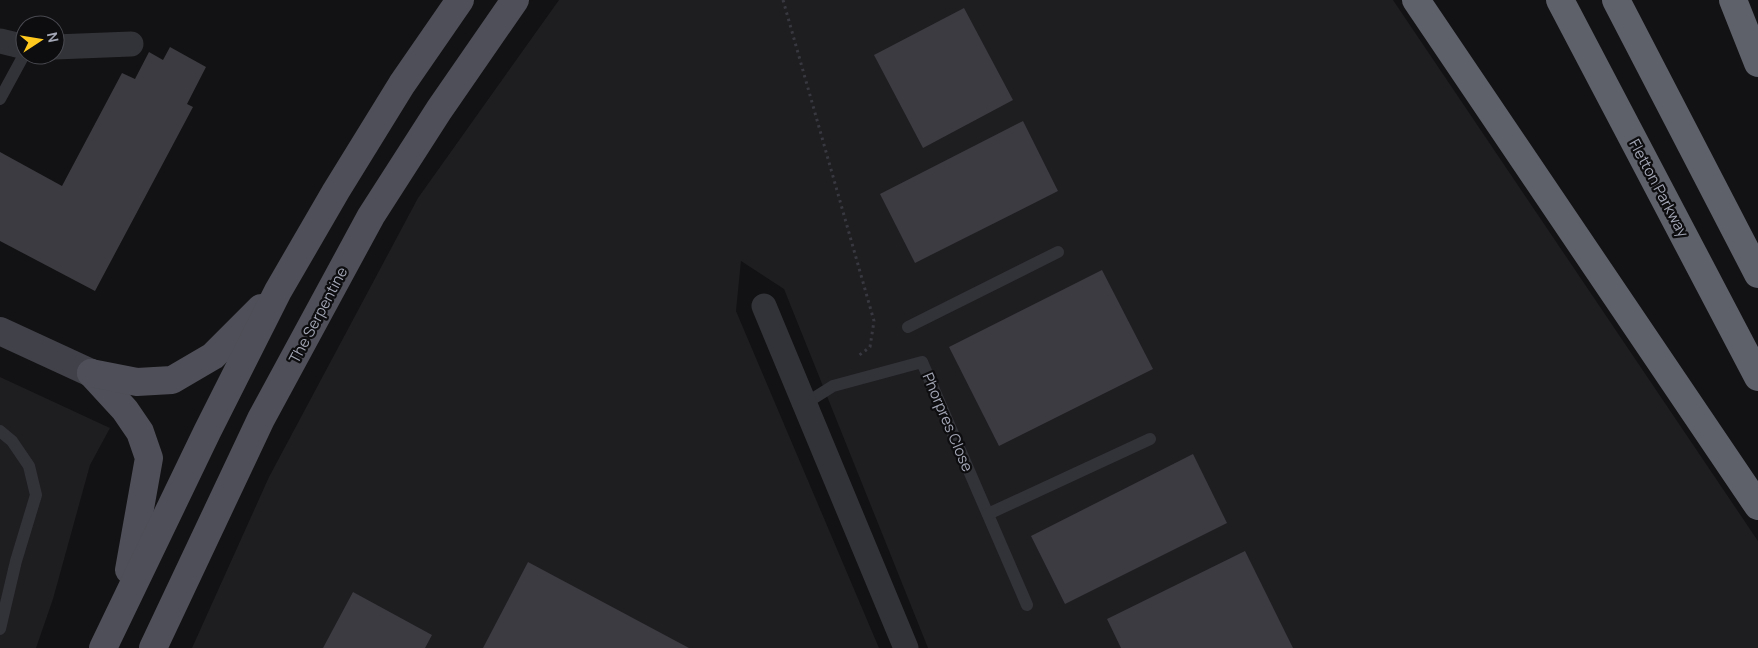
<svg xmlns="http://www.w3.org/2000/svg" width="1758" height="648" font-family="Manrope,sans-serif">
	<style>
		.built { fill: #1e1d20 }
		.building { fill: #3c3b41 }
		.lines { fill: none; stroke-linecap: round; stroke-linejoin: round }
		.path { stroke: #383940; stroke-width: 3; stroke-dasharray: 2.5 4; stroke-linecap: butt }
		.lane { stroke: #323338; stroke-width: 12 }
		.street { stroke: #323338; stroke-width: 25 }
		.secondary { stroke: #404149; stroke-width: 28 }
		.primary { stroke: #4e4f58; stroke-width: 28 }
		.highway { stroke: #5e606a; stroke-width: 28 }
		.labels { text-anchor: middle; dominant-baseline: central; stroke-width: 4.5; stroke-linejoin: round; paint-order: stroke }
		.street-label { font-size: 15px; fill: #a2a6b5; stroke: #0d0c0e }
	</style>
	<rect width="100%" height="100%" fill="#121113"/>
	<!-- built -->
	<g class="built">
		<path d="M559,0H1393L1758,541V648H928L784,289L741,261L736,311L879,648H192L269,477L418,198Z"/>
		<path d="M0,377L110,428L90,465L53,599L36,648H0Z"/>
	</g>
	<!-- building -->
	<g class="building">
		<path d="M964,8L1013,100L923,148L874,55Z"/>
		<path d="M170,47L206,67L187,104L193,107L95,291L0,241V152L62,186L122,73L135,79L149,52L163,60Z"/>
		<path d="M1023,121L1058,191L915,263L880,194Z"/>
		<path d="M1102,270L1153,369L999,446L949,347Z"/>
		<path d="M1193,454L1227,523L1065,604L1031,536Z"/>
		<path d="M1245,551L1293,648H1121L1107,619Z"/>
		<path d="M528,562L689,648H483Z"/>
		<path d="M353,592L432,635L425,648H323Z"/>
	</g>
	<g class="lines">
		<!-- path -->
		<path class="path" d="M783,0L874,321L870,347L858,356"/>
		<!-- lane -->
		<g class="lane">
			<path d="M0,99L25,53"/>
			<path d="M908,327L1058,252"/>
			<path d="M806,403L833,386L922,362L1027,605"/>
			<path d="M0,431L12,441L29,466L36,495L16,561L0,629"/>
			<path d="M988,514L1150,439"/>
		</g>
		<!-- street -->
		<g class="street">
			<path d="M0,41L25,47"/>
			<path d="M55,47L131,44"/>
			<path d="M764,306L906,648"/>
		</g>
		<!-- secondary -->
		<path class="secondary" d="M0,331L91,373"/>
		<!-- primary -->
		<g class="primary">
			<path d="M91,373L125,410L140,432L149,458L129,570"/>
			<path d="M91,373L137,382L172,380L213,356L261,308"/>
			<path d="M103,648L207,432L278,291L336,191L402,84L460,0"/>
			<path d="M153,648L261,419L371,216L439,110L515,0"/>
		</g>
		<!-- highway -->
		<g class="highway">
			<path d="M1416,0L1758,506"/>
			<path d="M1560,0L1758,377"/>
			<path d="M1616,0L1758,274"/>
			<path d="M1733,0L1758,63"/>
		</g>
	</g>
	<g class="labels">
		<!-- street labels -->
		<g class="street-label">
			<text transform="translate(1659 188) rotate(62)">Fletton Parkway</text>
			<text transform="translate(318 315) rotate(-62)">The Serpentine</text>
			<text transform="translate(948 422) rotate(67)">Phorpres Close</text>
		</g>
	</g>
	<!-- north arrow -->
	<g transform="translate(40 40) rotate(78)"><circle r="24" fill="#0d0c0e" stroke="#494a51"/>
	<path d="M0-4L9 19L0 12L-9 19Z" fill="#ffc91e"/>
	<text y="-8" font-size="14" font-weight="bold" text-anchor="middle" fill="#a2a6b5">N</text>
	</g>
</svg>
